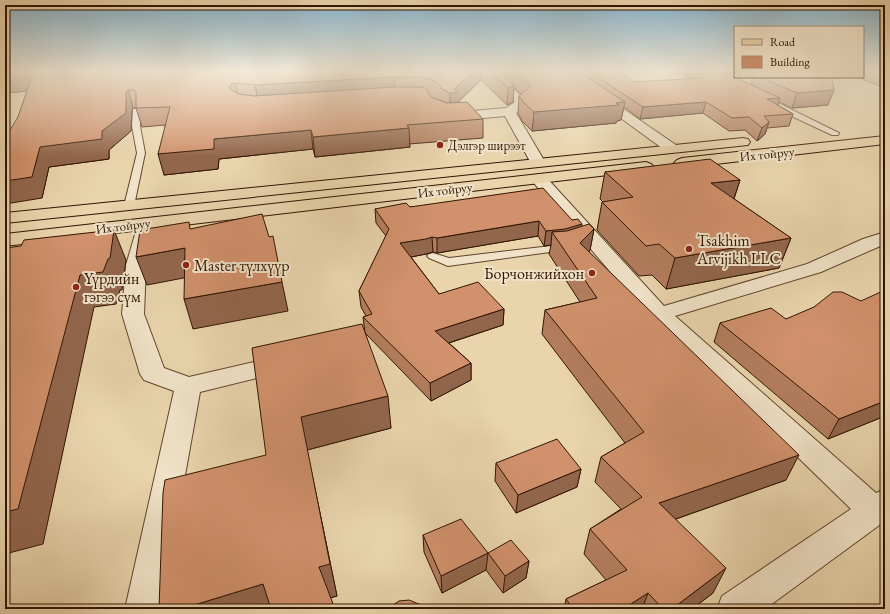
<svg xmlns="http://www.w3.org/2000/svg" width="890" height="614" font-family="'EB Garamond',serif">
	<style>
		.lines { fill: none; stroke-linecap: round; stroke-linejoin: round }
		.service-casing { stroke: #60452c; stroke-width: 2 }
		.minor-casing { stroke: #60452c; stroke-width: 2 }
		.tertiary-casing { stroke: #60452c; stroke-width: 2 }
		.primary-casing { stroke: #321502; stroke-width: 2 }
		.service { fill: #f1e3c9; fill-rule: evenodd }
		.minor { fill: #f1e3c9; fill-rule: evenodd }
		.tertiary { fill: #f1e3c9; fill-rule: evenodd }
		.primary { fill: #e9d4ac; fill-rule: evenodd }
		.wall { fill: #b37d5d; stroke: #321502 }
		.shaded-wall { fill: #92664c; stroke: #321502 }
		.building { fill: #d0916c; stroke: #321502 }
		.poi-dot { fill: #8f2418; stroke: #f1e3c9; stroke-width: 1.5 }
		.labels { text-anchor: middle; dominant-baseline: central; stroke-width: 4; stroke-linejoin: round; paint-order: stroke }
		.far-poi-label { font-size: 13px; fill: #321502; stroke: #f1e3c9; text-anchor: start }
		.far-street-label { font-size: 13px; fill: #321502; stroke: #f1e3c9 }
		.poi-label { font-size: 16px; fill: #321502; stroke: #f1e3c9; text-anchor: start }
	</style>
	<rect width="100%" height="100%" fill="#e9d4ac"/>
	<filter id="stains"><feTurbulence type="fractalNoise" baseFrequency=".005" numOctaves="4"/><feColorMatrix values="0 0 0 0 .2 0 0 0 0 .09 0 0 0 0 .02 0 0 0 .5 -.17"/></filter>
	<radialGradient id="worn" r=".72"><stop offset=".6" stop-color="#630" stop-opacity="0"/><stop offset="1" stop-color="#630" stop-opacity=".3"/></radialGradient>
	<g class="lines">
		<defs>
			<g id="service">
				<path d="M770,102H776L839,133L838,135H832L770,106Z"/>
				<path d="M133,109H139L140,111V126L145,153L134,206L129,209L124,206L137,153L132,126Z"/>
				<path d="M568,244L572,245L574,247L572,249L448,266L429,258L427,256L429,254L433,253L449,258Z"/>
			</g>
			<g id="minor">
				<path d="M485,71H496L528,103L516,113L545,162L542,165L537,167L532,165L505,116L450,121L445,120L444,117L445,114L450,113L506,108L515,102Z"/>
				<path d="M539,174L545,176L664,306L807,264L863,239L885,232V244L821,272L675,316L876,493L885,489V521L765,609H717L722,596L851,509L774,434L703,370L651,319L533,182L531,179L533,176Z"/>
				<path d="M145,225L151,227L154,231L146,265L144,314L164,368L189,377L284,355L293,357L296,363L293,369L200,392L161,609H125L174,391L144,380L140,374L122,314L126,265L136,231L139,227Z"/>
			</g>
			<path id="tertiary" d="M556,71H568L676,145L678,148L676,151L671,152L666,151Z"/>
			<g id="primary">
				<path d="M885,136V144L682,168L677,166L674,163L677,160L682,158Z"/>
				<path d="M743,138L748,139L750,142L748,145L5,223V213Z"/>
				<path d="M646,162L651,164L654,167L651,170L5,246V234Z"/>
			</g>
		</defs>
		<!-- service casing -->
		<use href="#service" class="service-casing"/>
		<!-- minor casing -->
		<use href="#minor" class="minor-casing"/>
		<!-- tertiary casing -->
		<use href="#tertiary" class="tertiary-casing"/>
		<!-- primary casing -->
		<use href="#primary" class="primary-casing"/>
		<!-- service -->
		<use href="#service" class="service"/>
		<!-- minor -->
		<use href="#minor" class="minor"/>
		<!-- tertiary -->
		<use href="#tertiary" class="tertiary"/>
		<!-- primary -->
		<use href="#primary" class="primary"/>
	</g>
	<!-- wall -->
	<g class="wall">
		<path d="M5,71H618L634,82L689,79L680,71H731L730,74V75L751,85L753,77H832L828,105L792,108L779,102L778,105L793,114L789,126L767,128L765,134L757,141L745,130L729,131L703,113L640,119L624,107L621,120L617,121L616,123L532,131L522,121L518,113L519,96L521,94L514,87L513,102L507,105L481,80L457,103L483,119V138L409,144L410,147L315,157L313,149L219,159L218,169L164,175L165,125L142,127L136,108H133L132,109L131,131L109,150V159L49,167L42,198L18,117L27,91L5,93Z"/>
		<path d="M863,71H885V88L856,77H863Z"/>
		<path d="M605,172L740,180L734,199L791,238L779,268L666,289L652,275L639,276L597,230L602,202H603L600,199Z"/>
		<path d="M410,207L572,220L581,226L594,229L590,250L589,252L786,480L676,519L713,593L692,609H564L566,599L606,580L584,554L590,529L621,509L595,482L601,457L625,443L542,334L545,310L580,302L549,254L551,245L544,246L538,236L437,253L433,252L426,254L411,257L439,294L504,309L503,325L449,343L471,363V380L431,401L365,333L391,428L307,450L337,596L330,598L266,455L365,333L363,317L366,316L361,307L359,291L386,236L376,223L375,209Z"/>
		<path d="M861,301L885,416L828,439L714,342L720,323L786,319Z"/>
		<path d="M496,463L581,469L577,487L516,513L495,481Z"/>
		<path d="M423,535L488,553L529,561L526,578L503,593L486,570L442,593L424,552Z"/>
	</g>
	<!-- shaded-wall -->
	<g class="shaded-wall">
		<path d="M474,71H482L481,80L457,103L450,110V93L454,89Z"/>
		<path d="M33,74L40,90L5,93V76Z"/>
		<path d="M394,77L395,94L258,102L255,85Z"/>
		<path d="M235,83L239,100L229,88L231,84Z"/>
		<path d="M514,85L513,102L507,105L508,88Z"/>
		<path d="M128,90L133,108L132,109L131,131L109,150V159L49,167L42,198L5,204V181L40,147L102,131L126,92Z"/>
		<path d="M834,90L828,105L792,108L797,93Z"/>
		<path d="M780,98L776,110L767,99Z"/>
		<path d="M625,102L621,120L617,121L616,123L532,131L534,112Z"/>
		<path d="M706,102L703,113L640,119L643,107Z"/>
		<path d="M769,122L765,134L757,141L762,128Z"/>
		<path d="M409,128L410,147L315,157L313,137Z"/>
		<path d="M311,130L313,149L219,159L218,169L164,175L158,154L214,139Z"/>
		<path d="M740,180L731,207L711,183Z"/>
		<path d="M539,221L538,236L437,253V238Z"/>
		<path d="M582,224L580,238L552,232L551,245L544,246L546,231Z"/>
		<path d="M594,229L590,250L576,265L580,243Z"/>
		<path d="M114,230L126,260L122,290H120L116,304L94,307L43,544L5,554V512L80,275Z"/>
		<path d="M432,237L433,252L426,254L401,259L400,243Z"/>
		<path d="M791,238L779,268L666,289L675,258Z"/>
		<path d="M185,248L194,276L147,285L136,257Z"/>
		<path d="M282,282L288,311L193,329L184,299Z"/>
		<path d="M504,309L503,325L436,347L435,331Z"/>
		<path d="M471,363V380L431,401L430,383Z"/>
		<path d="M388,396L391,428L307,450L337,596L326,599L319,567L301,417Z"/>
		<path d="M885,401V416L828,439L839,419Z"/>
		<path d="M799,455L786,480L650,528L659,503Z"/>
		<path d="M581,469L577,487L516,513L518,495Z"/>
		<path d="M488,553L486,570L442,593L441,576Z"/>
		<path d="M529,561L526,578L503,593L505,576Z"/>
		<path d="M726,568L713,593L692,609H672Z"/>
		<path d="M263,584L272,609H181Z"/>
		<path d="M648,593L642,609H623Z"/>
	</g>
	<!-- building -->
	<g class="building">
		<path d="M5,71H474L454,89L457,93H450L442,89L435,81L421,77H394L255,85L235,83L231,84L229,88L238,94L255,96L394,87H419L425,88L431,97L447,103L467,102L483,119L407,125L409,128L313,137L311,130L214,139V149L158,154L170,107L136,108V93L134,90H128L126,92V113L102,131V139L40,147L32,177L5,181V138L18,117L33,74L5,76Z"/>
		<path d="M490,71H500L514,85L508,88Z"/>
		<path d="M516,71H578L625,102L616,103L619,105L534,112L524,103L519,96L530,87V85Z"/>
		<path d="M588,71H618L634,82L703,78L695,71H730L729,72L730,75L780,98L767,99L793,114L764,116L769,122L762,128L749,117L732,118L706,102L643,107Z"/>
		<path d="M760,77H832L834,90L797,93Z"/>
		<path d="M710,159L740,180L711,183L791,238L675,258L659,244L646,246L602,202L633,197L605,172Z"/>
		<path d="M543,188L572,220L578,219L582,224L565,229L546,231L539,221L437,238L432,237L426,239L400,243L439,294L478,282L504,309L435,331L471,363L430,383L363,317L372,314L359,291L389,229L375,209L406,203L410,207Z"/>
		<path d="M262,214L269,237L273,236L282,282L184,299L185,248L136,257L140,230L189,222L190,229Z"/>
		<path d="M589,224L594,229L580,243L799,455L659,503L726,568L672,609H663L648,593L623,609H573L566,599L627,570L590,529L642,497L601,457L644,432L545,310L597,298L552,232L567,231Z"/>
		<path d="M114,230L110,258L108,259L103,272L80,275L18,509L5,512V248L21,246L24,240Z"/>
		<path d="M885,290V401L839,419L720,323L771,308L786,319L814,307L833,292H842L861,301Z"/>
		<path d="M362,324L388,396L301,417L330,564L319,567L335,609H271L263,584L181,609H159L163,493L165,480L266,455L252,348Z"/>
		<path d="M557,439L581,469L518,495L496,463Z"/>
		<path d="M461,519L488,553L441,576L423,535Z"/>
		<path d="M511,540L529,561L505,576L488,553Z"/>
		<path d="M409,600L426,607L428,609H387L399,601Z"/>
	</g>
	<!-- sky -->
	<linearGradient id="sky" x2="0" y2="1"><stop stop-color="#87b6d0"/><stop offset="0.45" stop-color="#f5ecda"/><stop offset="1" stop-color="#f5ecda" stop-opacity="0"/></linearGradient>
	<rect width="890" height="157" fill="url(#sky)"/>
	<!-- markers -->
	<g class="poi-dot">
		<circle cx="440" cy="145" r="4"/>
		<circle cx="689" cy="249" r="4"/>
		<circle cx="186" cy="265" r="4"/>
		<circle cx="592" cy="273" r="4"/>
		<circle cx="76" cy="287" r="4"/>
	</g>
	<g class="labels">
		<!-- far-poi labels -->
		<g class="far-poi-label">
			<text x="448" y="145">Дэлгэр ширээт</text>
		</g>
		<!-- far-street labels -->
		<g class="far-street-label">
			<text transform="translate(767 154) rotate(-6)">Их тойруу</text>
			<text transform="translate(445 190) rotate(-7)">Их тойруу</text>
			<text transform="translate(123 226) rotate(-7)">Их тойруу</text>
		</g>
		<!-- poi labels -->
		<g class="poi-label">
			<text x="697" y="240">Tsakhim<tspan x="697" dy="18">Arvijikh LLC</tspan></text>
			<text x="194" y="265">Master түлхүүр</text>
			<text x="584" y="273" text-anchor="end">Борчонжийхон</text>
			<text x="84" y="278">Үүрдийн<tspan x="84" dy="18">гэгээ сүм</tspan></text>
		</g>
	</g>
	<!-- margin -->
	<rect width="890" height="614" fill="none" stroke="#e9d4ac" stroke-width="20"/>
	<rect x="6" y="6" width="878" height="602" fill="none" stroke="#321502" stroke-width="2"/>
	<rect x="10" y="10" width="870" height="594" fill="none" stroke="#321502"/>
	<!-- legend -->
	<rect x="734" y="26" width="130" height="52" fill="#f1e3c9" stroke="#a59179"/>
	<rect x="742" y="39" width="20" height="6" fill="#e9d4ac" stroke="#a59179"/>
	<text x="770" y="46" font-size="12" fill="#321502">Road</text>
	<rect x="742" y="56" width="20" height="12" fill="#d0916c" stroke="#a59179"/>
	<text x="770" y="66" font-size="12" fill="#321502">Building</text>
	<rect width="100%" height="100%" filter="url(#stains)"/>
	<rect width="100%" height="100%" fill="url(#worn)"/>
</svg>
